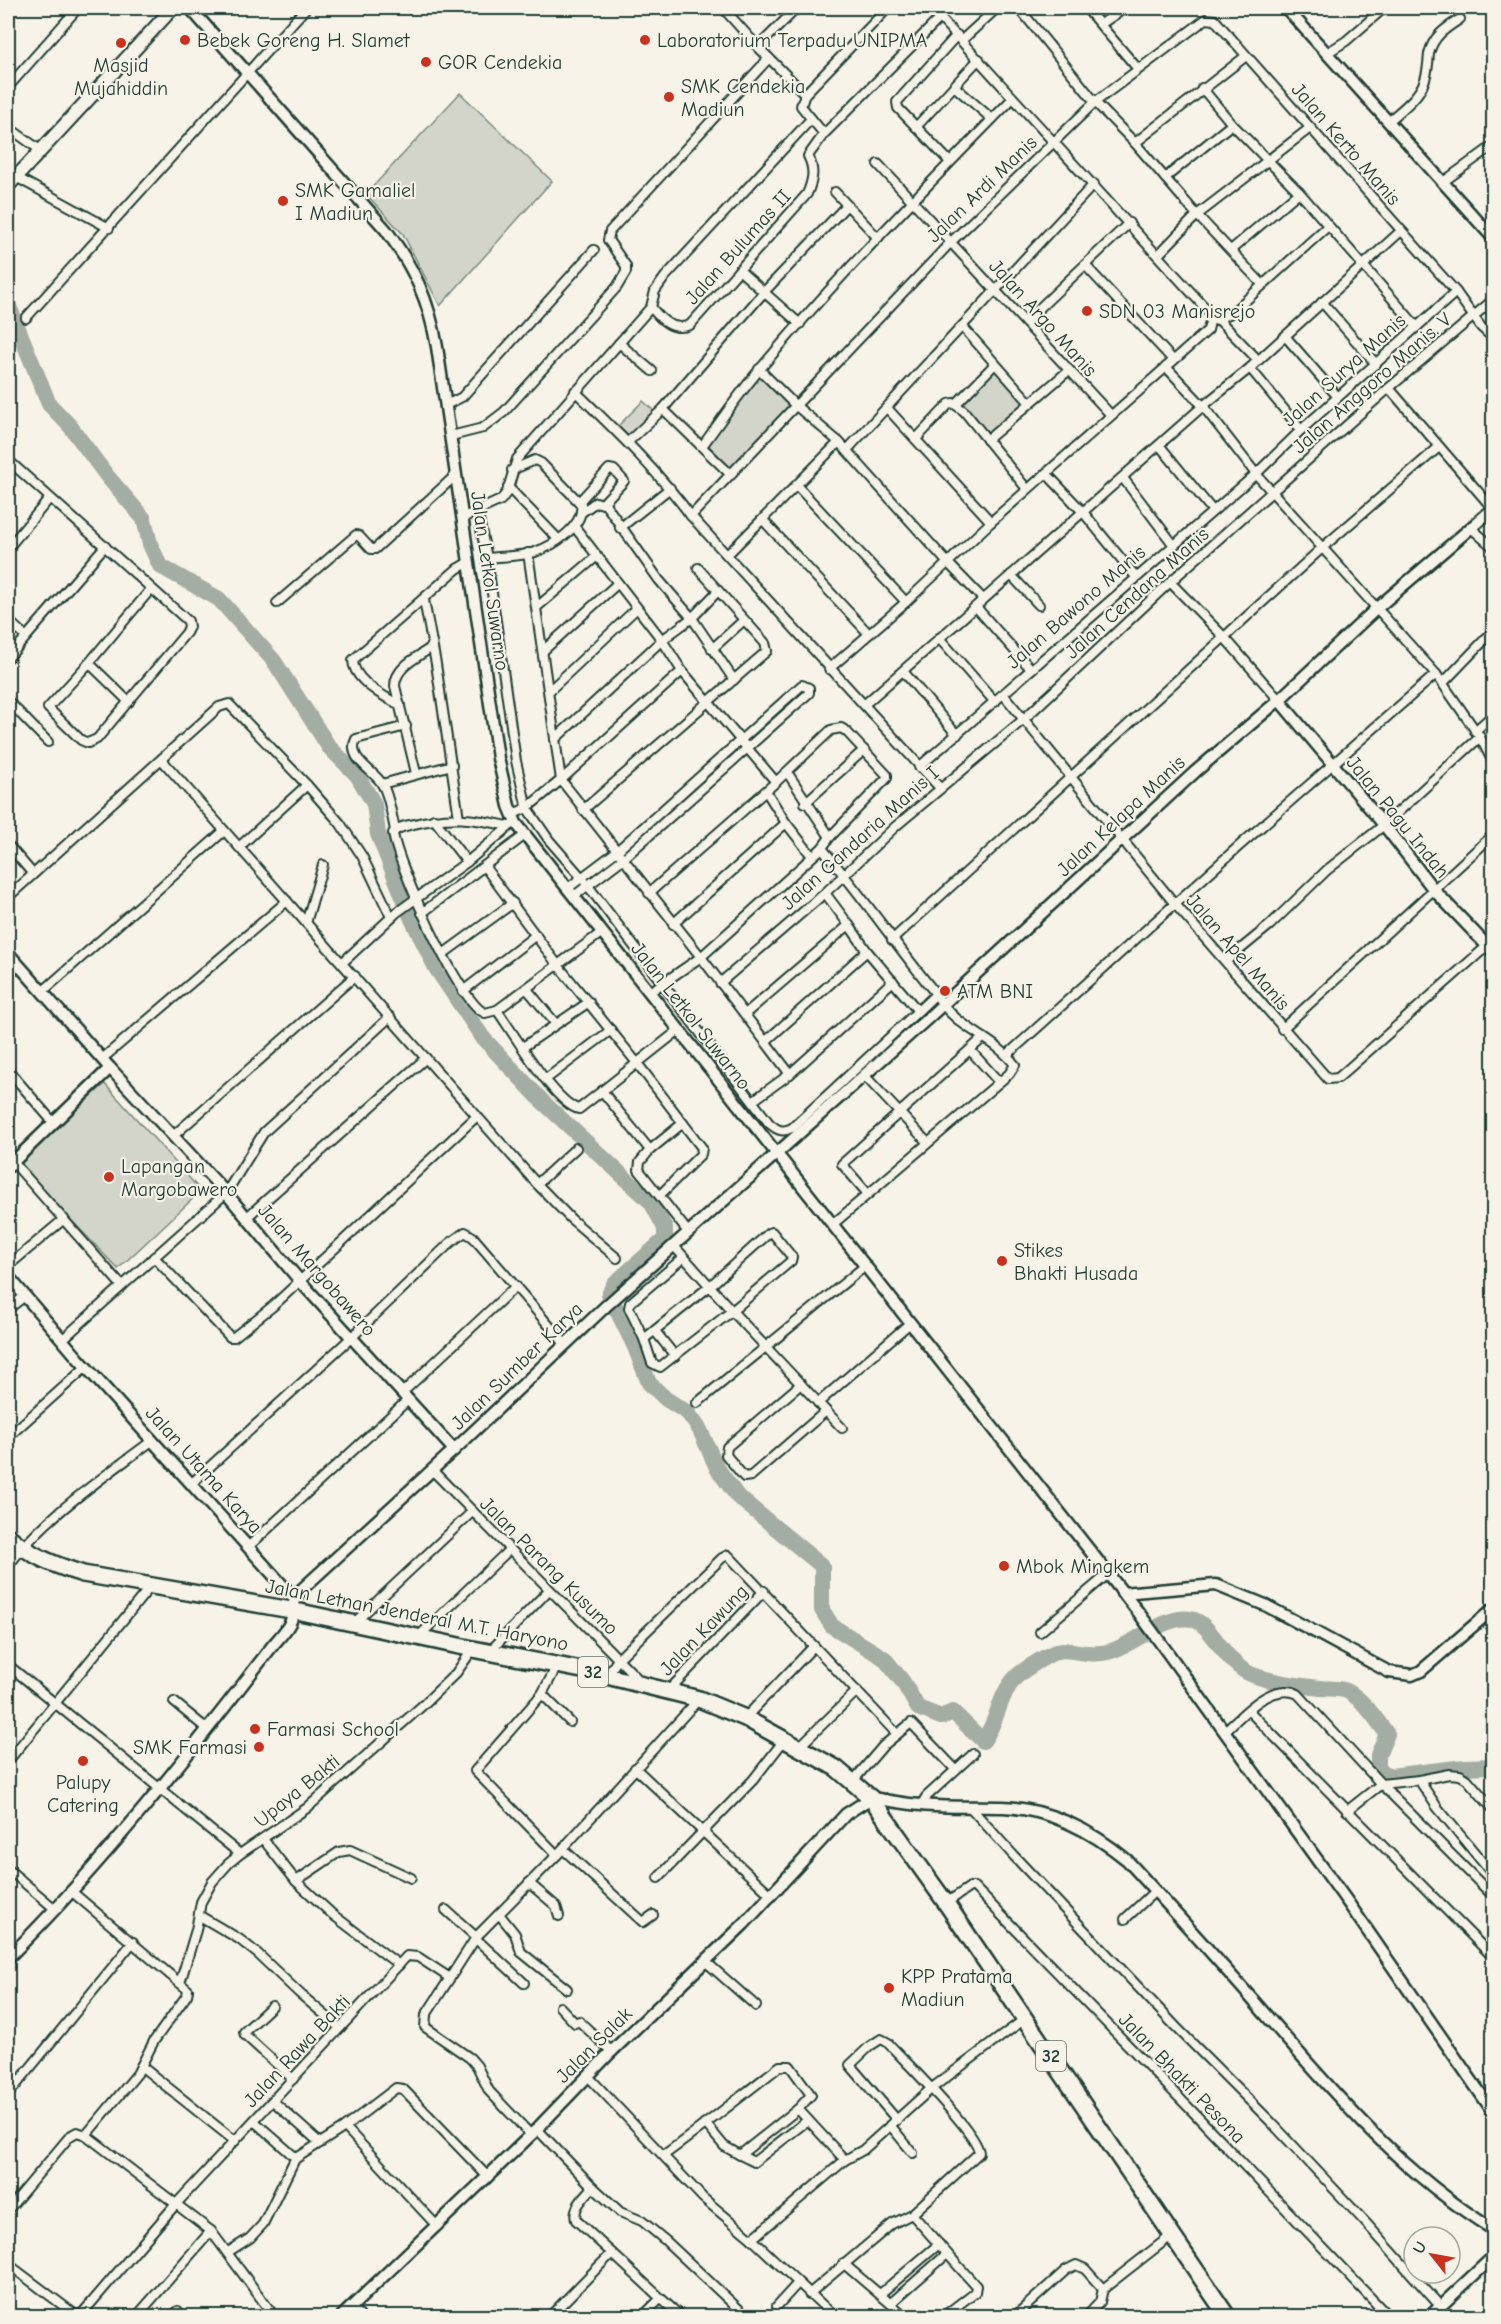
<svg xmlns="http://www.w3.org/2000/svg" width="1501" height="2324" font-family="'Comic Neue',sans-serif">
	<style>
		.green { fill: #d3d5ca; stroke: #79897f; stroke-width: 1.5 }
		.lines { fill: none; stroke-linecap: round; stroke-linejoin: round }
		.river { stroke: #a4ada3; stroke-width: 16 }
		.street-casing { stroke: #1f3d34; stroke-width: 12 }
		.secondary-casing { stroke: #1f3d34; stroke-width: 15 }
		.primary-casing { stroke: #1f3d34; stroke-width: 16 }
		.highway-casing { stroke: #1f3d34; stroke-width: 20 }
		.street { stroke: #f7f3e8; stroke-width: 8 }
		.secondary { stroke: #f7f3e8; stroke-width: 10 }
		.primary { stroke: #f7f3e8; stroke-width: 12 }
		.highway { stroke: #f7f3e8; stroke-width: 15 }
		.poi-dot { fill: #c8321e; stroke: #f7f3e8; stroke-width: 2 }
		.labels { text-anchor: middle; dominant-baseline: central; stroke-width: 4.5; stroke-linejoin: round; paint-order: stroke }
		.shield { fill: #f7f3e8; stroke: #60746a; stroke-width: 1.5 }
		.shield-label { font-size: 18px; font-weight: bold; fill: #1f3d34 }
		.poi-label { font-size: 20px; fill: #1f3d34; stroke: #f7f3e8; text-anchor: start }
		.street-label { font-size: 20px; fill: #1f3d34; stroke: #f7f3e8 }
	</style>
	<rect width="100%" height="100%" fill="#f7f3e8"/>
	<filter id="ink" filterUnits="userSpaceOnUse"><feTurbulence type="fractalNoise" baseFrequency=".0167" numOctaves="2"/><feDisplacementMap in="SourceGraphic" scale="12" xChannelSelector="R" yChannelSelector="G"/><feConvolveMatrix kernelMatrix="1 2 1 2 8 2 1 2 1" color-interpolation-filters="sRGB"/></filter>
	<g filter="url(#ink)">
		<!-- green -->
		<g class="green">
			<path d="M460,93L552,181L440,306L403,234L366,194Z"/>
			<path d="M995,367L1027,401L988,437L959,404Z"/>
			<path d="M759,374L790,404L732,469L707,444Z"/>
			<path d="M643,401L656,413L629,437L618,426Z"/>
			<path d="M105,1084L201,1191L118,1269L17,1163Z"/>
		</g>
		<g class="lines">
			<!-- river -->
			<path class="river" d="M8,304L49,404L70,426L107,476L144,519L150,544L160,566L219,599L274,661L329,747L357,775L374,804L378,834L412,919L436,968L483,1038L544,1103L651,1202L665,1228V1239L614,1284L609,1294L635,1347L649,1383L666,1399L688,1413L700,1430L717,1468L737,1496L822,1566V1610L832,1626L884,1658L903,1682L918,1708L941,1717L953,1712L983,1741C998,1722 998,1696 1016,1677C1023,1670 1054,1650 1063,1650C1078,1651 1091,1656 1108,1652C1133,1646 1165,1614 1191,1619C1213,1623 1223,1664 1253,1675C1274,1683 1298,1685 1320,1688C1328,1689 1340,1688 1347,1691C1364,1700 1376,1719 1387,1734L1378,1755V1770L1390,1776L1465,1767L1494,1766"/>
			<defs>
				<g id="street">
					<path d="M723,8L758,47L805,94"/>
					<path d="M1019,8L1095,102L1135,143L1197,215L1262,284"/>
					<path d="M1086,8L1138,69"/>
					<path d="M8,10L10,8"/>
					<path d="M1101,24L1125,8"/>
					<path d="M962,40L997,8"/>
					<path d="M758,47L797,8"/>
					<path d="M1327,53L1346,41L1384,8"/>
					<path d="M954,86L992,119"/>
					<path d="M8,87L78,8"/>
					<path d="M1202,88L1232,124L1299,192L1417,327"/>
					<path d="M1389,121C1401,110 1419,97 1424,82C1428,73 1428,63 1429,54C1433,36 1446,28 1460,19"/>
					<path d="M8,127L40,150"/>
					<path d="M916,127L979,59"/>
					<path d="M824,134L801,106L805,94L888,8"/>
					<path d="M1135,143L1246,56"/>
					<path d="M950,162L898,108L897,102L957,35"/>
					<path d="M878,164L1111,415"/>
					<path d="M16,177L109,228"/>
					<path d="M1165,178L1232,124"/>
					<path d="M1443,182L1494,145"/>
					<path d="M835,192L878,238"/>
					<path d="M1231,250L1299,192"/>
					<path d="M1158,255L1197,215L1310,128"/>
					<path d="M1085,265L1173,360"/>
					<path d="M739,270L800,324"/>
					<path d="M1322,302L1376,364"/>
					<path d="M651,307C661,320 673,332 690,325L807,194C813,180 815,170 808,156L824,134L940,18"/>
					<path d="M26,318L306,8"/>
					<path d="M1218,319L1233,312L1328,226"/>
					<path d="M1215,320L1218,319L1258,360"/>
					<path d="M1025,322L1129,223"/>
					<path d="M962,326L1030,403"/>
					<path d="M1285,336L1338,397"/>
					<path d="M619,343L652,371"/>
					<path d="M1166,367L1203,406L1256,474L1436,674L1480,737L1494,764"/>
					<path d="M1250,368L1301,430"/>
					<path d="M759,369L795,405L839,442L947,562L983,599"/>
					<path d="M1389,388L1494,510"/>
					<path d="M575,391C616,431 657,470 691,516L940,788"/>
					<path d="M956,404L995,364"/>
					<path d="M446,405L462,397L594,250"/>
					<path d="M887,408L991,522"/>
					<path d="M663,409L700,445H703C722,419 740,392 761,368C840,274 927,186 1013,98"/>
					<path d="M451,436L483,428L504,412L617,287L626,272V266L608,240L610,231L769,58"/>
					<path d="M916,439L949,404L953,403L964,411L1027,489"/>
					<path d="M987,440L1068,371"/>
					<path d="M628,442L663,409L764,292L847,205"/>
					<path d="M700,445L731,475"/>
					<path d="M1160,446L1212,510"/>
					<path d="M847,450L1094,184"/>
					<path d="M8,460L188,621L189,627L186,633L97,739L88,743L81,740L48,708L89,663L151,589"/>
					<path d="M1046,473L1083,512L1136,577"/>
					<path d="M1123,478L1173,544"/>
					<path d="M797,486L906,602"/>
					<path d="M508,487L558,539"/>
					<path d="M579,502L609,469L614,470L624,481L605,501L606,505"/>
					<path d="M477,510L487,558L516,761L527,808L549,840L582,878L769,1123C777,1130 782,1133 792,1128L918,1011"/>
					<path d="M582,512L596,502L606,505L659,580L692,618L734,680"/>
					<path d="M691,516L951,242L1095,102L1206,19L1215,20L1456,292L1481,327L1494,339"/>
					<path d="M462,518L501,500L507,492L517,459L651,307L655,291L665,277L811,119"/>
					<path d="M763,520L869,634"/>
					<path d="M574,526L662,640L682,671L776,782L649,893"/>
					<path d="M1470,527L1494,548"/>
					<path d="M620,528L670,488"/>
					<path d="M8,548L50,498"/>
					<path d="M528,553L561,780L701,957L790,1074"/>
					<path d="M727,555L839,442"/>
					<path d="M487,558C502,556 520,557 535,552C553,546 585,526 581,504L541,463L535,460L512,470"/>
					<path d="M1011,575L1039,605"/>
					<path d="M1170,582L1225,638L1279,700"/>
					<path d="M424,600L436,664L459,818"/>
					<path d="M277,603L356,535L359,536L371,549H375L456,475"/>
					<path d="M537,607L596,557"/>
					<path d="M976,607L1031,669"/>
					<path d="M8,620L25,636"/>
					<path d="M939,638L995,702"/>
					<path d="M712,649L744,620"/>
					<path d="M544,650L617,584"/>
					<path d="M8,658L105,546"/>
					<path d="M89,663L129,702"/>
					<path d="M829,669L906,602L991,522L1208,330L1211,318L1209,312L931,8"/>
					<path d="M903,671L957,735"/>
					<path d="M1443,683L1494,630"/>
					<path d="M549,691L637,608"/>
					<path d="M1003,694L1175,904L1328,1079L1338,1078L1486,947"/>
					<path d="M8,701L48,742"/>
					<path d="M865,704L1203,406L1250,368L1401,231"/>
					<path d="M400,705C384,697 353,680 353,660L457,569L469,562"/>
					<path d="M1475,731L1494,714"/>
					<path d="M555,739L662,640L692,618L718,591"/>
					<path d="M162,760L537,1184L571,1219L617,1258"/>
					<path d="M919,767L1256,474L1301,430L1456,292"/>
					<path d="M787,772L830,837"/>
					<path d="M416,773L395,686C395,667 418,657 432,647"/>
					<path d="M382,784L452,765"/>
					<path d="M766,791L786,823L812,856"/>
					<path d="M805,803L864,750"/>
					<path d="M583,810L767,651L765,643L698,568"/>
					<path d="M513,814L527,808L561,780L682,671"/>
					<path d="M434,819L467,862"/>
					<path d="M508,826C473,818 449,815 414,824C406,826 397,827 393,833C397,863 459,1003 485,1013L497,1010L601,933"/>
					<path d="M395,830C392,817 389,795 382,784C374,770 346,759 356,739L406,726"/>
					<path d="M8,845L33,874"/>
					<path d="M239,847L307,785"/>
					<path d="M822,848C862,896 897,946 936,994C956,1030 994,1036 1015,1065L1009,1074L832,1225"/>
					<path d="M484,866L557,964L637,1063L702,1148L701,1154L660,1195"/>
					<path d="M568,888L617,851L802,685L809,688V693L624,858L574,896"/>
					<path d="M825,893L849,925"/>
					<path d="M8,897L219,707L229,704L307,785L340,823L362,856L391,917"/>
					<path d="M422,913L525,835"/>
					<path d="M306,923L323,865"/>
					<path d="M673,924L786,823"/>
					<path d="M892,940L1322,548L1439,447"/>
					<path d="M443,954L513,903"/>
					<path d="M1226,961L1270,925L1327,870L1384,825L1480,737"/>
					<path d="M342,963L396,913L467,862L510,826"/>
					<path d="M720,983L825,893L896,826L1024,719L1170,582L1389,388L1494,299"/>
					<path d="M527,989L556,1024"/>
					<path d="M463,991L536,935"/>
					<path d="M42,992L224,831"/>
					<path d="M650,992L701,957L822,848L830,837L887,778V775L846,731L841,728L831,730L776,782"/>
					<path d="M497,1010C512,1031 556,1105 579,1109L602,1091"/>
					<path d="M745,1014L849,925L867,951L918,1011L936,994"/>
					<path d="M1282,1029L1494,834"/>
					<path d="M679,1030L602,1091L650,1150L640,1162L639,1170L688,1232"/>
					<path d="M766,1041L867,951"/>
					<path d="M523,1047L589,1002"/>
					<path d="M970,1050L999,1082"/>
					<path d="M1007,1055L1238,847L1436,674"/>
					<path d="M102,1059L287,901"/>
					<path d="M8,1070L53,1122"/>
					<path d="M864,1075L927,1142"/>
					<path d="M546,1079L611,1030"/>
					<path d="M754,1100L790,1074L893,981"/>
					<path d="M173,1136L355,976"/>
					<path d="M650,1150L683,1123"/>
					<path d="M13,1162L122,1286"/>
					<path d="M537,1184L576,1148"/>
					<path d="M868,1194L842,1164L983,1038"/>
					<path d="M246,1218L426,1058"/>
					<path d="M674,1246L732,1311L842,1428"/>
					<path d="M154,1257L230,1337H234L273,1306L477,1116"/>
					<path d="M8,1266L64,1219"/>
					<path d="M8,1309L25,1296"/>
					<path d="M655,1331L675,1356"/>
					<path d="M63,1339L226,1193L264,1132L390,1017"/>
					<path d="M644,1339L652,1363L660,1367L732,1311L791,1261L792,1257L772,1232L769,1233L710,1286L644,1339L629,1308L630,1303L684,1257"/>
					<path d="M801,1384L727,1447L726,1455L744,1477L751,1476L826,1411"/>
					<path d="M402,1393L516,1286"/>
					<path d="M697,1403L865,1266"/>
					<path d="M818,1403L910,1323"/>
					<path d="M8,1437L86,1367"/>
					<path d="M432,1470L639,1680"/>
					<path d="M192,1483L352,1337L450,1243L465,1232L473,1237L565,1344"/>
					<path d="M249,1546L408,1400"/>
					<path d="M8,1566C46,1515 103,1478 153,1440"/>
					<path d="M353,1624L472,1512"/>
					<path d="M1040,1632L1108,1574"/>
					<path d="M419,1636L509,1550"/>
					<path d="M490,1651L549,1590"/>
					<path d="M8,1665L240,1854"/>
					<path d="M607,1676L618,1659L722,1558L728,1555L897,1734"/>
					<path d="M668,1691L764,1591"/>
					<path d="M542,1694L570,1722"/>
					<path d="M174,1702L207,1729"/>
					<path d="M1248,1710L1494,1958"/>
					<path d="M745,1718L814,1646"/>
					<path d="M1225,1731C1242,1715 1272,1681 1298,1694L1381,1784L1494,1897"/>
					<path d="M799,1747L857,1691"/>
					<path d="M8,1761L150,1587"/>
					<path d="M635,1768L771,1895"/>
					<path d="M1419,1780L1437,1807L1494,1876"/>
					<path d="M853,1781L883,1746L911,1723L955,1769"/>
					<path d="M921,1805L926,1797L973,1754"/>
					<path d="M970,1807L1014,1856L1177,2028L1272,2123L1365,2222L1441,2307"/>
					<path d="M1347,1811L1381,1784L1419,1780L1449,1774L1460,1775L1467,1779L1494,1810"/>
					<path d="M263,1839L296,1881L332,1914L399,1965"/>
					<path d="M563,1849L643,1922L653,1915"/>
					<path d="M557,1855L475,1771L542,1694L557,1666"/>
					<path d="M8,1869L55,1909"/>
					<path d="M658,1878L753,1780L785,1739"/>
					<path d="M296,1881L339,1852L350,1850L411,1878"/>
					<path d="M529,1883L556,1906L559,1916"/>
					<path d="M71,1891L188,1990L187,1995L154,2041L137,2074L86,2135"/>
					<path d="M946,1903L970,1887H974L1196,2115L1388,2316"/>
					<path d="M446,1910L476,1937"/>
					<path d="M499,1914L515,1934L521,1952L567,1989"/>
					<path d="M200,1916L239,1939L258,1954L299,1993L340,2028"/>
					<path d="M1125,1919L1155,1891"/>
					<path d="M475,1938L524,1983"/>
					<path d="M705,1961L756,2006"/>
					<path d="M180,1983L196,1930L201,1902L212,1882L228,1864L240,1854L307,1808L423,1705L456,1673L473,1649"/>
					<path d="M272,2006L244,2032L245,2035L293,2079"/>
					<path d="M560,2007L575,2023L579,2021L612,2052"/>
					<path d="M141,2066L235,2141"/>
					<path d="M588,2076L703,2198L752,2239L834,2316"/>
					<path d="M8,2095L133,1942"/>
					<path d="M273,2101L320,2143"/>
					<path d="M798,2109L845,2160L863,2150L932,2088L1026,2018"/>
					<path d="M254,2121L296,2158"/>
					<path d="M890,2125L913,2153"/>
					<path d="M345,2127L437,2226"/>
					<path d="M537,2129L593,2187C585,2197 572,2207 576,2220L680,2316"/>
					<path d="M531,2135L489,2091L477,2066L470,2058L425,2027L426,2015L477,1936L557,1855L699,1699"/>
					<path d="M664,2155C703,2127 741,2096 780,2066H790L811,2095L798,2109L740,2155L724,2146L705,2123"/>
					<path d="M740,2155L754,2162L808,2120"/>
					<path d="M593,2187L620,2212L642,2221L666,2241L746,2316"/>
					<path d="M8,2210L70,2136L77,2132L86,2135L211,2231L274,2316"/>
					<path d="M912,2214L976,2286L975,2292L944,2316"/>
					<path d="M752,2239L845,2160"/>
					<path d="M228,2252L250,2238L263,2224L295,2159L345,2127L396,2088L403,2089L487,2176"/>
					<path d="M8,2264L77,2316"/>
					<path d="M844,2264L905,2316"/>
					<path d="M809,2294L892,2224L912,2214L979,2153C979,2134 904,2060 887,2042L881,2039L870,2046L850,2065L897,2120"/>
					<path d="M880,2294L939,2244"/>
					<path d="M891,2303L947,2254"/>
					<path d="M777,2306L798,2283"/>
					<path d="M351,2307L360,2316"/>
					<path d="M80,2316L176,2204L407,1956L418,1957L450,1978"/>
					<path d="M137,2316L211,2231"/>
					<path d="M173,2316L178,2311"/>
					<path d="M550,2316L612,2253"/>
					<path d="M643,2316L660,2299"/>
					<path d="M1015,2316L1066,2270L1076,2265L1085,2269L1103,2289L1172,2235"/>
					<path d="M1087,2316L1100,2302L1103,2289"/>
				</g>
				<g id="secondary">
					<path d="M190,8L386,230C414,268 429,300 437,347L498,758L509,806L516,823L1139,1613L1349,1904L1494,2113"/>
					<path d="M1286,8L1494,239"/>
					<path d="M1279,700L1384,825L1434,890L1494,953"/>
					<path d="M8,953L110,1068L226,1193L300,1281L454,1450"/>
					<path d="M8,1167L110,1068"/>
					<path d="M8,1276L77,1357L294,1598"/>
					<path d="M1122,1593L1216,1585L1265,1605L1389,1672L1412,1675L1421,1671L1494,1608"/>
					<path d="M8,1958C104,1862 190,1753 273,1645C279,1638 286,1631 290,1623C296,1611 289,1604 301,1590L454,1450L606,1306L926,1020L1195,772L1279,700L1377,608L1494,508"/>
					<path d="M342,2316L531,2135L609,2054L744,1924L846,1814L871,1798C887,1800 904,1804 921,1805C948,1808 976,1806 1003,1807C1049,1809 1092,1831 1127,1860C1169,1906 1211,1952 1252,1999C1325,2083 1398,2172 1494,2230"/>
					<path d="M1430,2316L1494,2256"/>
				</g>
				<path id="primary" d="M8,186L173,8"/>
				<path id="highway" d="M8,1536C31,1556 54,1565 83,1574L291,1610L473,1649L587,1671L699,1699L745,1718L836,1768L871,1798L946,1903L1227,2316"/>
			</defs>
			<!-- street casing -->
			<use href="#street" class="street-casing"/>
			<!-- secondary casing -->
			<use href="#secondary" class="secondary-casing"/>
			<!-- primary casing -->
			<use href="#primary" class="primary-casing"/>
			<!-- highway casing -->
			<use href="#highway" class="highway-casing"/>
			<!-- street -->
			<use href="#street" class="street"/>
			<!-- secondary -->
			<use href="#secondary" class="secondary"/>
			<!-- primary -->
			<use href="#primary" class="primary"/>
			<!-- highway -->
			<use href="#highway" class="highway"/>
		</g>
	</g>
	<!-- markers -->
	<g class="poi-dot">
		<circle cx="185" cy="40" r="6"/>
		<circle cx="645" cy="40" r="6"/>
		<circle cx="121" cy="43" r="6"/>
		<circle cx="426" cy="62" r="6"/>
		<circle cx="669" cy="97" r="6"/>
		<circle cx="283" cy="201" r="6"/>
		<circle cx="1087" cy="311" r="6"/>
		<circle cx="945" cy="991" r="6"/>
		<circle cx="109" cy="1177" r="6"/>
		<circle cx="1002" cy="1261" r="6"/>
		<circle cx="1004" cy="1566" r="6"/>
		<circle cx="255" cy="1729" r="6"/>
		<circle cx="259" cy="1747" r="6"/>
		<circle cx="83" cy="1761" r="6"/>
		<circle cx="889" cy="1988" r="6"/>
	</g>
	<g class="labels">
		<!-- shield labels -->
		<g class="shield">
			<rect x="578" y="1657" width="30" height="30" rx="4.5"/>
			<rect x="1036" y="2041" width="30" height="30" rx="4.5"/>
		</g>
		<g class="shield-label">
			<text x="593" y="1672">32</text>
			<text x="1051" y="2056">32</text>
		</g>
		<!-- poi labels -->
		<g class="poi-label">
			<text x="197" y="40">Bebek Goreng H. Slamet</text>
			<text x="657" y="40">Laboratorium Terpadu UNIPMA</text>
			<text x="438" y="62">GOR Cendekia</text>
			<text x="121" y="65" text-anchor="middle">Masjid<tspan x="121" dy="23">Mujahiddin</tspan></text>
			<text x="681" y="86">SMK Cendekia<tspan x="681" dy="23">Madiun</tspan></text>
			<text x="295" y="190">SMK Gamaliel<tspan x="295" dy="23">I Madiun</tspan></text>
			<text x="1099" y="311">SDN 03 Manisrejo</text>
			<text x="957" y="991">ATM BNI</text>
			<text x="121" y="1166">Lapangan<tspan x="121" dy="23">Margobawero</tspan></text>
			<text x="1014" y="1250">Stikes<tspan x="1014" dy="23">Bhakti Husada</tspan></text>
			<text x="1016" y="1566">Mbok Mingkem</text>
			<text x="267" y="1729">Farmasi School</text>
			<text x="247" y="1747" text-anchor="end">SMK Farmasi</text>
			<text x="83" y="1782" text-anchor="middle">Palupy<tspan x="83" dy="23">Catering</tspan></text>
			<text x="901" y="1976">KPP Pratama<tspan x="901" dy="23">Madiun</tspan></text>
		</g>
		<!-- street labels -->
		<g class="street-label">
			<text transform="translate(1346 144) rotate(49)">Jalan Kerto Manis</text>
			<text transform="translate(982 189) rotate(-44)">Jalan Ardi Manis</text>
			<text transform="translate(738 247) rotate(-48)">Jalan Bulumas II</text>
			<text transform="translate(1043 318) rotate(48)">Jalan Argo Manis</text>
			<text transform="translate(1344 370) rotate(-42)">Jalan Surya Manis</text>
			<text transform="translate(1372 383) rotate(-41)">Jalan Anggoro Manis. V</text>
			<text transform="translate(490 581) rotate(82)">Jalan Letkol Suwarno</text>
			<text transform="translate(1137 593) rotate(-42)">Jalan Cendana Manis</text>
			<text transform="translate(1076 607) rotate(-41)">Jalan Bawono Manis</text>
			<text transform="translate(1121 816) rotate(-43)">Jalan Kelapa Manis</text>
			<text transform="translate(1398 817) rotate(51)">Jalan Pagu Indah</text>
			<text transform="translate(860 838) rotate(-42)">Jalan Gandaria Manis I</text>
			<text transform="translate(1238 952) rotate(49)">Jalan Apel Manis</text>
			<text transform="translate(691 1016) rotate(52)">Jalan Letkol Suwarno</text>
			<text transform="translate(317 1270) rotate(49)">Jalan Margobawero</text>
			<text transform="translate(517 1366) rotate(-44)">Jalan Sumber Karya</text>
			<text transform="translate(204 1470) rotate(48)">Jalan Utama Karya</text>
			<text transform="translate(549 1566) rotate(45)">Jalan Parang Kusumo</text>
			<text transform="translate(417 1615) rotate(11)">Jalan Letnan Jenderal M.T. Haryono</text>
			<text transform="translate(704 1630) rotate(-46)">Jalan Kawung</text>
			<text transform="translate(297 1791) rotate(-39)">Upaya Bakti</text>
			<text transform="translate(594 2045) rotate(-45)">Jalan Salak</text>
			<text transform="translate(297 2051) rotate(-47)">Jalan Rawa Bakti</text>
			<text transform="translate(1182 2078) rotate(46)">Jalan Bhakti Pesona</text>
		</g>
	</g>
	<!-- margin -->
	<rect width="1501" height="2324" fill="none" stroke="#f7f3e8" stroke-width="30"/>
	<rect x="15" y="15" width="1471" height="2294" fill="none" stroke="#1f3d34" stroke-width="2" filter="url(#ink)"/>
	<!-- north arrow -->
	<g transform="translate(1432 2255) rotate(301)"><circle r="28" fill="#f7f3e8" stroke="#a1aaa0" stroke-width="1.5"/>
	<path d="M0-4.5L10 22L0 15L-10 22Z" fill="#c8321e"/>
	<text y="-9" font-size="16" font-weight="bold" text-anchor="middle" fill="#1f3d34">U</text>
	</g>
</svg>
